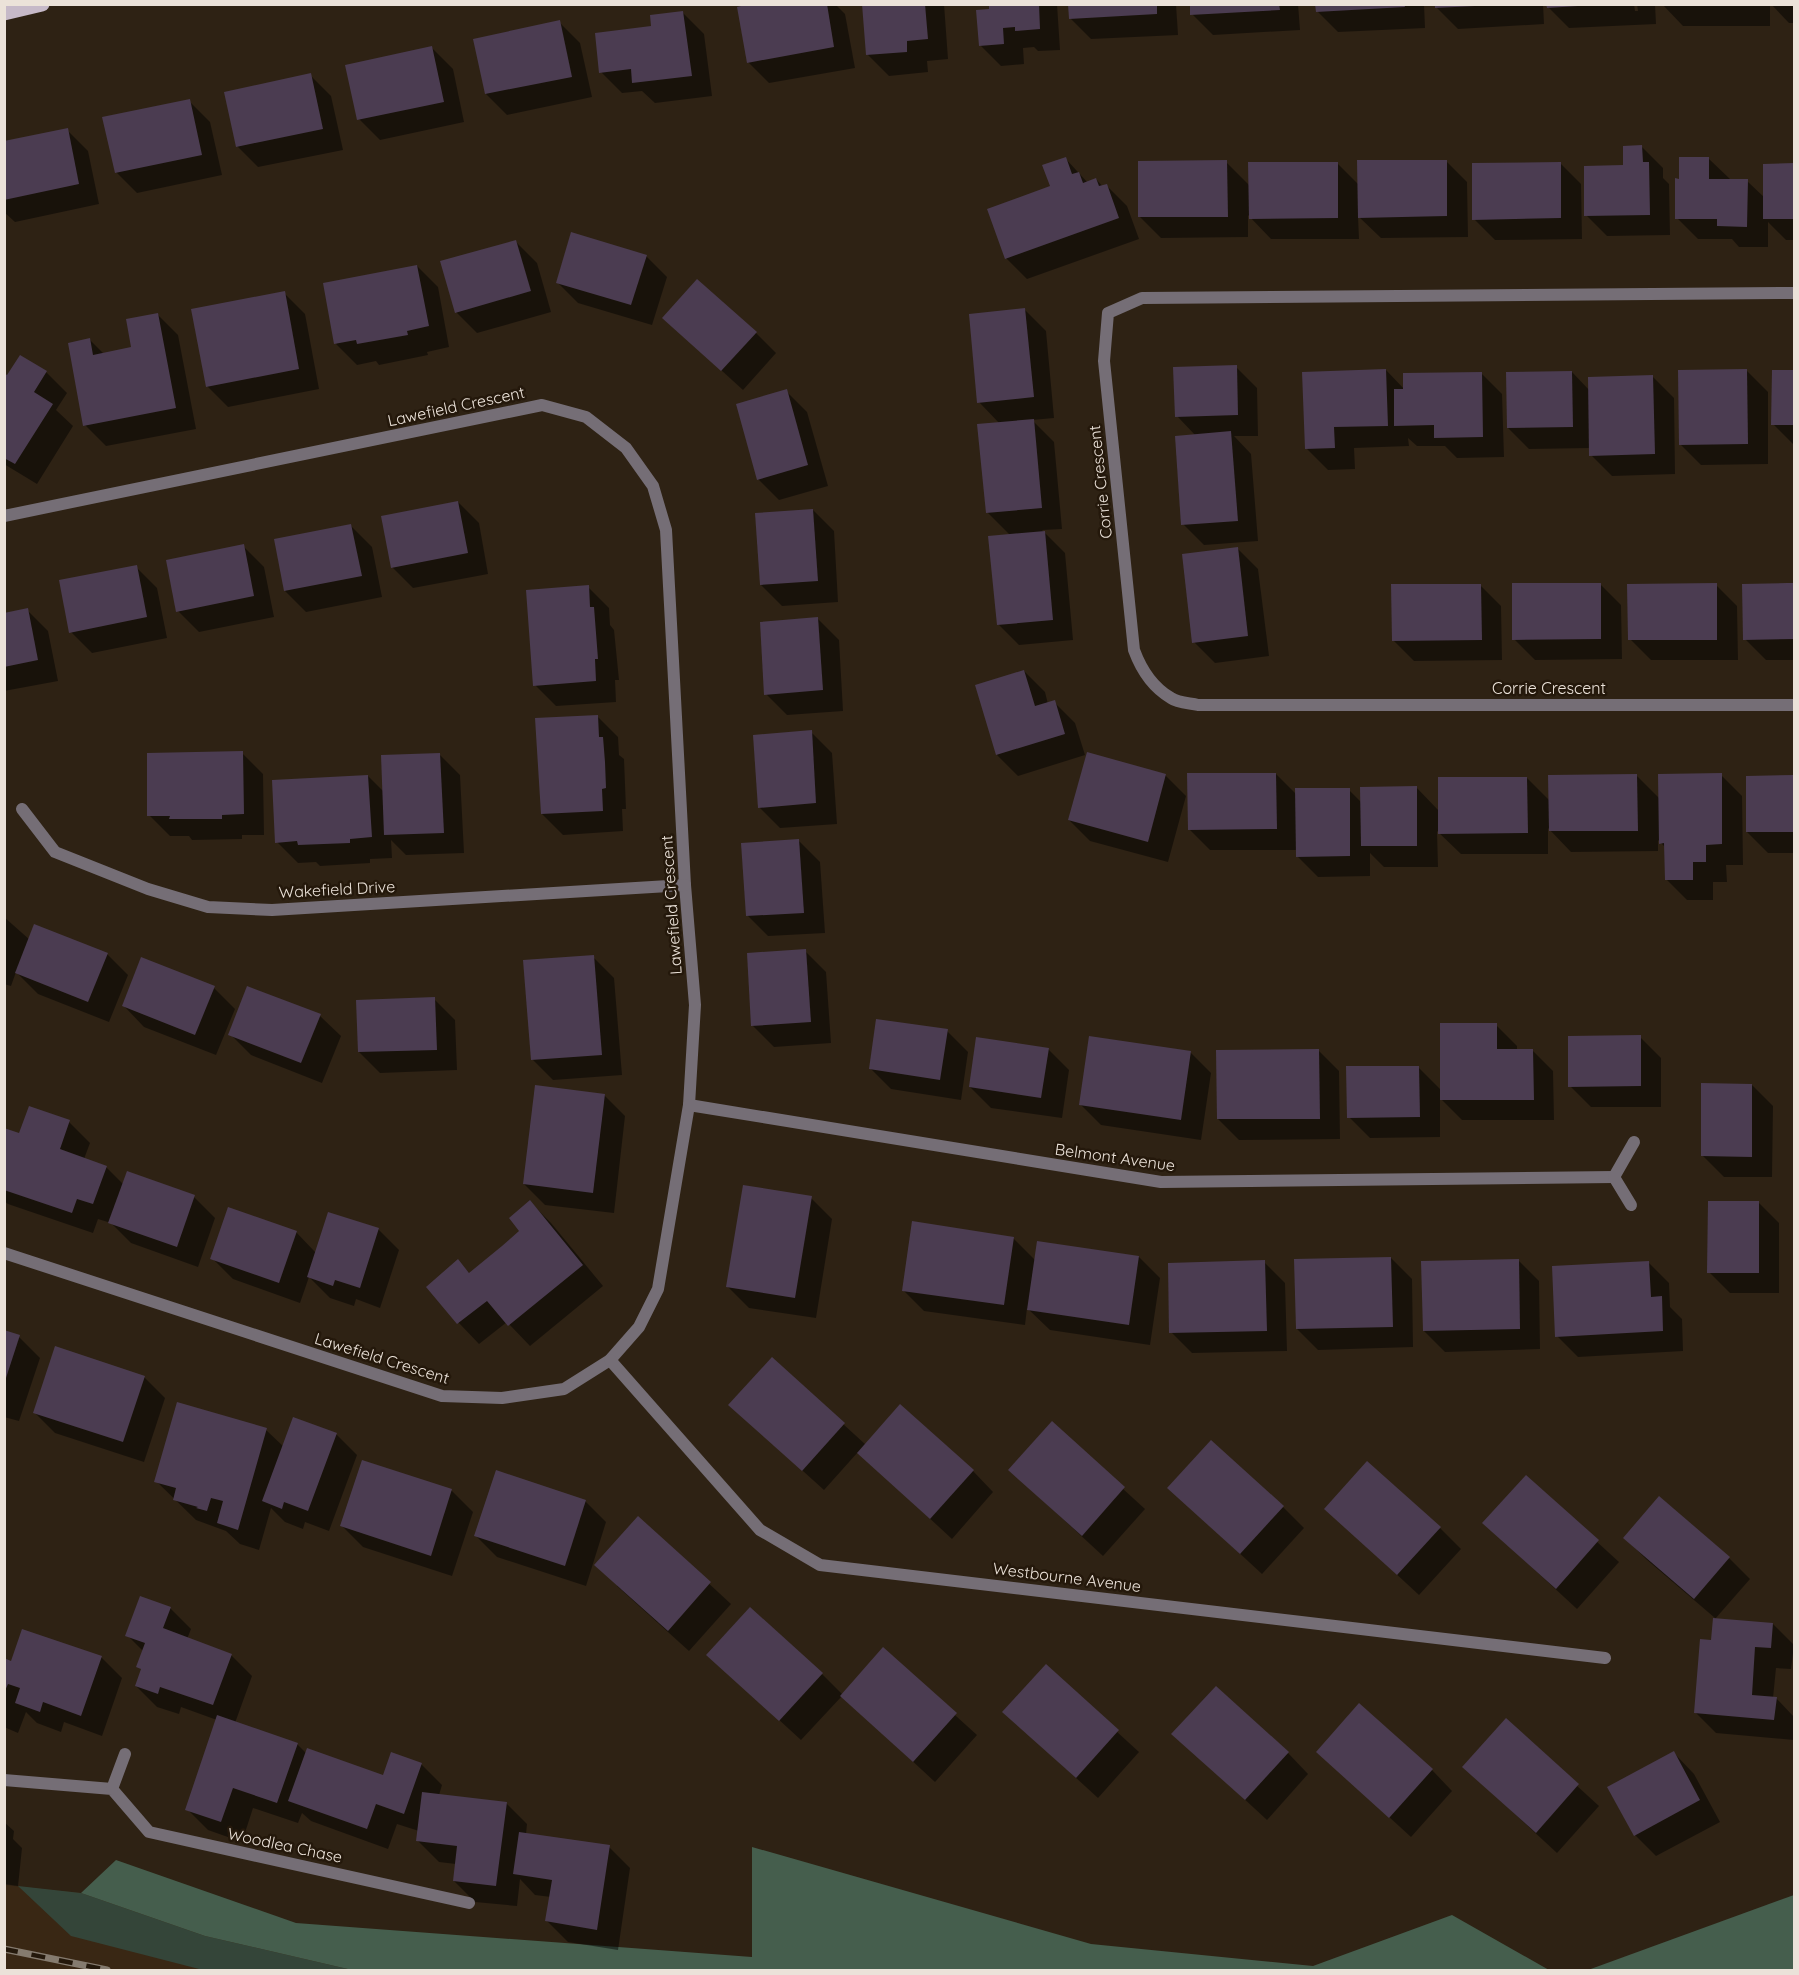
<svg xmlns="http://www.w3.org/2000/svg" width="1799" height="1975" font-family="Quicksand,sans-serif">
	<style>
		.built { fill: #392714 }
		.green { fill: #344539 }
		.forest { fill: #455e4d }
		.shadow { fill: #0007 }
		.building { fill: #4b3c51 }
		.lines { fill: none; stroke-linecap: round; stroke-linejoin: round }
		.street { stroke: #756e76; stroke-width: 12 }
		.primary { stroke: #c6b9c8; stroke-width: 15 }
		.rail-casing { stroke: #857b6f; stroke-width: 7 }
		.rail { stroke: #24180b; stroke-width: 4.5; stroke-dasharray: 14; stroke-linecap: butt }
		.labels { text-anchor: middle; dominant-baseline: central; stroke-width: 5; stroke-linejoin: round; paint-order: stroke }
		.street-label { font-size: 16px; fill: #ebe2d9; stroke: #24180b }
	</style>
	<rect width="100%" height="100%" fill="#2e2214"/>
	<!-- built -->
	<path class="built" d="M5,1885L81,1893L205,1936L352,1970H5Z"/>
	<!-- green -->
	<path class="green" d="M18,1886L81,1893L205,1936L352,1970H203L71,1936Z"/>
	<!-- forest -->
	<g class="forest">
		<path d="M752,1847L1091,1944L1313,1966L1452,1915L1549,1970H352L205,1936L81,1893L116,1860L296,1923L752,1957Z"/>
		<path d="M1794,1895V1970H1588Z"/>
	</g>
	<!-- shadow -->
	<g class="shadow">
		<path d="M757,4H835L845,14L855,68L769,83L748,62Z"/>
		<path d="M864,4H944L948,59L927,61L928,72L889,76L868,55Z"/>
		<path d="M991,4H1057L1060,50L1038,51L1034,47L1023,48L1024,64L1001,66L980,45L991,10Z"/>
		<path d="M1069,4H1176L1178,35L1091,39L1070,18Z"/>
		<path d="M1191,4H1298L1300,30L1213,35L1192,14Z"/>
		<path d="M1317,4H1424L1425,28L1338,32L1317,11Z"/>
		<path d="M1437,4H1543L1544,24L1458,29L1437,8Z"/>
		<path d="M1548,4H1634L1635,11H1638L1637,4H1655L1656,24L1569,28L1548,7Z"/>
		<path d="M1770,4V26H1683L1662,4Z"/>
		<path d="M1771,4H1794V23H1789Z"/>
		<path d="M683,13L704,34L712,96L655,103L642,91L622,93L601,72L653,27Z"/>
		<path d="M559,22L580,43L592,97L507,115L486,94Z"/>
		<path d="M432,48L453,69L464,122L380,140L359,119Z"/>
		<path d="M310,75L331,96L343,150L258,167L237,146Z"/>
		<path d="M189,101L210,122L222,175L137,193L116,172Z"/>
		<path d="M67,130L88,151L99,204L15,222L4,212V143Z"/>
		<path d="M1642,147L1663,168V178L1669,184L1670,235L1607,236L1586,215Z"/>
		<path d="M1065,158L1088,183L1096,179L1103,187L1106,185L1127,206L1139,239L1027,279L1006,258L1052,187Z"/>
		<path d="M1709,159L1730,179L1747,181L1765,198V165H1794V240H1786L1768,222V247H1739L1732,239H1698L1677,218L1681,180Z"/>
		<path d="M1446,161L1467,182L1468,237L1381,238L1358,216L1359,239H1271L1248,215V237L1161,238L1140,217L1226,162L1250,186L1337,163L1359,185Z"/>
		<path d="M1560,163L1581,184L1582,239L1495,240L1474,219Z"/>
		<path d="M516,242L537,263L551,312L477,333L456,312Z"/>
		<path d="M646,256L667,277L652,325L578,303L557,282Z"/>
		<path d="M417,266L438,287L449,347L427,352L428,355L379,365L376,361L357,365L336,344Z"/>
		<path d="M284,293L305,314L319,389L228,407L207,386Z"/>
		<path d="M1025,310L1046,331L1054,418L1032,420L1054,442L1062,529L1042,530L1065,553L1073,640L1019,645L998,624L1010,535L987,512L1000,424L979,402Z"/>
		<path d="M157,314L178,335L196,429L106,446L85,425L90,340L104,354L133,348Z"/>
		<path d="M664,318L756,333L776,353L743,390Z"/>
		<path d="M1236,367L1257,388L1258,436H1234L1251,454L1258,541L1204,545L1183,524L1196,436L1177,416Z"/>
		<path d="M1386,370L1405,390L1481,373L1502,394L1504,457L1457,458L1445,446H1417L1408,438L1409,446L1354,448L1355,469L1328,470L1307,449Z"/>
		<path d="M1747,371L1768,392V464L1701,465L1680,444Z"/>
		<path d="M46,372L67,393L56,410L73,426L37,484L4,464V375L8,377Z"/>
		<path d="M1572,372L1590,391L1653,377L1674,398L1675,474L1612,476L1591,455V448L1529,449L1508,428Z"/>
		<path d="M1774,372H1794V445L1773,424Z"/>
		<path d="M786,391L807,412L828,486L779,500L758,479Z"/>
		<path d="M458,502L479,523L488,574L413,588L392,567Z"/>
		<path d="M813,510L834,531L838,602L782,606L761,585Z"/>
		<path d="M351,526L372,547L382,597L306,612L285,591Z"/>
		<path d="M243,546L264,567L274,617L199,632L178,611Z"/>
		<path d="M1237,548L1258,569L1269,656L1215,663L1194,642Z"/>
		<path d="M136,567L157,588L167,638L92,653L71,632Z"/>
		<path d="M1600,584L1621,605L1622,659L1535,660L1514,639Z"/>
		<path d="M1480,585L1501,606L1502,660L1414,661L1393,640Z"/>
		<path d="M1716,585L1737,606L1738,660H1651L1630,639Z"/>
		<path d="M1744,585H1794V660H1766L1745,639Z"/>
		<path d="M588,587L609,608L610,625L614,630L619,680H615L616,702L556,706L535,685Z"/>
		<path d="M27,610L48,631L58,681L4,691V614Z"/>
		<path d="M818,619L839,640L843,711L787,715L766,694Z"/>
		<path d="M1024,671L1045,692L1048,704L1054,702L1075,723L1085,755L1018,776L997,755Z"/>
		<path d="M597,716L618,737L619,755L624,759L626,809H622L623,831L563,835L542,814Z"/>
		<path d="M811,732L832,753L837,824L780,828L759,807Z"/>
		<path d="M242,753L263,774L264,835H242V839L192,840L189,836H170L149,815Z"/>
		<path d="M439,754L460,775L464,853L406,855L391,840L392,858L370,859V863L320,866L316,862L298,863L277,842L368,776L384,792Z"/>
		<path d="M1276,774L1297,795L1349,790L1362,803L1416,787L1439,811L1527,778L1550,801L1637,776L1660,799L1721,775L1742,796L1743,865H1726L1727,882H1713V900H1687L1666,879V848L1658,840V851L1571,852L1548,828V854H1461L1437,831L1438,867H1384L1370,853V876L1318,877L1297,856V850H1210L1189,829Z"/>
		<path d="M1165,775L1186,796L1168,862L1090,841L1069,820Z"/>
		<path d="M1747,777H1794V853H1768L1747,832Z"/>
		<path d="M799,841L820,862L825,933L768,936L747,915Z"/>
		<path d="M4,917L30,940L107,954L128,975L109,1022L38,994L16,972L11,986L4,984Z"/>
		<path d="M805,951L826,972L831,1043L774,1047L753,1026Z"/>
		<path d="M593,957L614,978L622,1075L553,1080L532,1059Z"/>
		<path d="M214,988L235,1009L216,1055L144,1027L124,1006Z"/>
		<path d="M434,999L455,1020L457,1070L380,1073L359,1052Z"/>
		<path d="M320,1016L341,1036L322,1083L251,1055L230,1034Z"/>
		<path d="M1496,1025L1517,1046V1050H1532L1553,1071L1554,1120H1462L1440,1098V1137L1370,1138L1349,1117L1419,1068L1441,1090Z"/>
		<path d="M947,1031L968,1052L961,1100L891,1089L870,1068Z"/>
		<path d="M1640,1037L1661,1058V1107H1591L1570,1086Z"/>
		<path d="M1048,1049L1069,1070L1062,1118L991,1108L970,1087Z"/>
		<path d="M1318,1050L1339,1071L1340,1139L1239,1140L1218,1119Z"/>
		<path d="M1190,1052L1211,1073L1201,1140L1101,1125L1080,1104Z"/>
		<path d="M1752,1085L1773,1106L1772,1177H1724L1703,1156Z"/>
		<path d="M604,1095L625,1116L614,1213L545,1205L524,1184Z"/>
		<path d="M69,1122L90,1143L84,1159L106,1167L123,1184L194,1197L215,1218L198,1267L131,1243L111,1223L98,1219L93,1233L8,1204L4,1201V1133L20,1135Z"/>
		<path d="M811,1198L832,1219L816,1318L749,1308L728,1287Z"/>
		<path d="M530,1202L551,1223L603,1286L530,1346L507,1322L479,1344L459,1323L428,1287L458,1261L470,1274L521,1232Z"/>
		<path d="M1758,1202L1779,1223V1293H1730L1709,1272Z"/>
		<path d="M378,1229L399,1250L380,1308L356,1299L354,1306L330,1298L309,1277L300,1303L233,1279L212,1258L296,1232L316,1253Z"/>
		<path d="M1013,1238L1036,1261L1139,1257L1160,1278L1150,1345L1050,1330L1027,1308L1025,1325L924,1311L903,1290Z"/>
		<path d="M1391,1258L1412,1279L1413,1347L1318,1350L1297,1329Z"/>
		<path d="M1518,1260L1539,1281L1540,1349L1445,1352L1424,1331Z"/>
		<path d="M1264,1262L1285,1283L1287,1351L1192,1353L1171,1332Z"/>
		<path d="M1648,1262L1669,1283L1670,1307L1682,1319L1683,1351L1578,1357L1557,1336Z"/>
		<path d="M4,1332L19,1337L40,1358L19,1421L4,1417Z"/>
		<path d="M772,1359L866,1445L973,1471L993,1492L952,1539L858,1452L824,1490L730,1405Z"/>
		<path d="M144,1377L165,1398L144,1462L55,1433L34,1412Z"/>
		<path d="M1052,1424L1145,1509L1103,1556L1010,1470Z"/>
		<path d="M266,1430L284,1447L336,1434L357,1455L329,1531L305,1522L303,1529L285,1522L271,1508L259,1550L240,1544L226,1531L196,1520L156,1481Z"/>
		<path d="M363,1462L452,1491L473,1512L452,1576L363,1547L342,1526Z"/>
		<path d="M1526,1477L1619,1562L1577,1609L1484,1523Z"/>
		<path d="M1169,1488L1283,1507L1304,1528L1262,1574Z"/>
		<path d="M585,1501L606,1522L586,1586L497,1557L476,1536Z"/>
		<path d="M1326,1509L1440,1528L1461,1549L1419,1595Z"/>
		<path d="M638,1518L731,1604L689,1651L617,1586Z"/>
		<path d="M1625,1538L1729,1558L1750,1579L1715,1619L1773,1624L1794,1645L1791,1669L1776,1668L1773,1698H1776L1794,1717V1740L1716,1733L1695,1712L1712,1641L1715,1618L1646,1559Z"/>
		<path d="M170,1608L191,1629L187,1639L231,1655L252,1676L235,1723L297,1744L307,1754L384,1777L421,1764L442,1785L439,1795L506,1803L527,1824L526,1834L609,1847L630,1868L618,1950L568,1942L547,1921L551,1897L535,1895L520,1879L517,1906L475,1902L454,1881L456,1864L439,1862L418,1841L419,1831L397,1824L388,1849L311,1821L302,1813L298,1823L253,1808L242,1842L208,1830L187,1809L217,1720L181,1707L179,1714L157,1707L136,1686L142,1670L138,1666L144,1652L127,1635Z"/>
		<path d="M883,1650L977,1735L935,1782L842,1696L801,1740L708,1655L822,1674L843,1695Z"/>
		<path d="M101,1657L122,1678L102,1736L64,1722L61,1732L37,1723L26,1712L18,1733L4,1727V1660L12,1663Z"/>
		<path d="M1046,1667L1139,1752L1098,1798L1004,1712Z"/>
		<path d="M1506,1721L1599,1806L1557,1853L1464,1767Z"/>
		<path d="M1174,1734L1288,1753L1308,1774L1267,1820Z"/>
		<path d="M1318,1752L1432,1770L1452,1791L1411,1837Z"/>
		<path d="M1674,1753L1694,1774L1720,1822L1656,1856L1635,1835Z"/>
		<path d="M4,1822L14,1831L13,1839L22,1848L18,1886L4,1884Z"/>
	</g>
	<!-- building -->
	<g class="building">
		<path d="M749,4H827L834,47L747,63L737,7Z"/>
		<path d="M862,4H925L928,39L907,41V52L866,55Z"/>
		<path d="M989,4H1039L1040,29L1015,31V27L1003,28L1004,44L979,46L976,10L989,9Z"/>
		<path d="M1068,4H1157V14L1069,19Z"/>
		<path d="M1190,4H1279L1280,10L1190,15Z"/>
		<path d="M1315,4H1404L1405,7L1316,12Z"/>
		<path d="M1435,4H1475V6L1435,8Z"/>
		<path d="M1546,4H1578V6L1547,8Z"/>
		<path d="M683,11L692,76L632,83L631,69L599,73L595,33L651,26L650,15Z"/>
		<path d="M560,20L572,77L485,94L473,39Z"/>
		<path d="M432,46L444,102L357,120L345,65Z"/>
		<path d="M311,73L323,129L236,147L224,92Z"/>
		<path d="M190,99L202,155L115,173L102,117Z"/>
		<path d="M68,128L79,184L4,200V141Z"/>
		<path d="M1642,145L1643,162H1649L1650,215L1584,216V166L1623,165V146Z"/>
		<path d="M1066,157L1072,174L1079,172L1083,183L1096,178L1099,186L1107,184L1119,218L1005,259L987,209L1050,186L1042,165Z"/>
		<path d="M1679,157H1709V179H1748L1747,227L1717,226V219H1675V178L1679,179Z"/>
		<path d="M1227,160L1228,217H1138V161Z"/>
		<path d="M1357,160H1447V216L1358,218Z"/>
		<path d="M1248,162H1338V218L1249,219Z"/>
		<path d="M1561,162V218L1472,220V163Z"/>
		<path d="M1794,163V219H1763V164Z"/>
		<path d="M571,232L647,255L631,305L556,283Z"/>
		<path d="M516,240L531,291L455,313L440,261Z"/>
		<path d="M417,265L429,326L407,331L408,335L357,344L356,340L334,344L323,283Z"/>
		<path d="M697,279L757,332L721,371L662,318Z"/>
		<path d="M285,291L299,369L206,387L191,309Z"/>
		<path d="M1025,308L1034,397L977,403L969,314Z"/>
		<path d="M158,313L176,408L83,426L68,343L90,338L93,355L131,347L126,319Z"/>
		<path d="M20,355L47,371L34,392L53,404L15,464L4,458V373L7,375Z"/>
		<path d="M1237,365L1238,415L1175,417L1173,367Z"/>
		<path d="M1386,369L1388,426L1334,427L1335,448L1305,449L1302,372Z"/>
		<path d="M1747,369L1748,444L1679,445L1678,370Z"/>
		<path d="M1772,370H1794V425H1771Z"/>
		<path d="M1572,371L1573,427L1507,428L1506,372Z"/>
		<path d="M1482,372L1483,437L1434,438V425L1394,426V389H1403V373Z"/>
		<path d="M1653,375L1655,454L1589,456L1588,377Z"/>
		<path d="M787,389L808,465L757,480L736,404Z"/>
		<path d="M1034,419L1042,508L986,513L977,424Z"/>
		<path d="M1231,431L1238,521L1181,525L1175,436Z"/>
		<path d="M458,501L468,553L391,568L381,516Z"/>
		<path d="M813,509L818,581L760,585L755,513Z"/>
		<path d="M351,524L362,576L284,591L274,539Z"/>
		<path d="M1045,531L1053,620L997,625L988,536Z"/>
		<path d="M244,544L254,596L176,612L166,560Z"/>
		<path d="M1238,547L1248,636L1192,643L1182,554Z"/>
		<path d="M137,565L147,617L69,633L59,580Z"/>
		<path d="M1512,583H1601V639L1512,640Z"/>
		<path d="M1717,583V640H1628L1627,584Z"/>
		<path d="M1787,583H1794V639L1743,640L1742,584Z"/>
		<path d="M1391,584H1481L1482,640L1392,641Z"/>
		<path d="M589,585L590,607H594L598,659H595L596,681L533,686L526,590Z"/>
		<path d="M28,608L38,660L4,667V613Z"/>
		<path d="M818,617L823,690L764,695L760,622Z"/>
		<path d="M1024,670L1035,706L1055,700L1065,734L996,755L975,685Z"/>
		<path d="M598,715L599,737H603L605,762L606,788L602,789L603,811L541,814L535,718Z"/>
		<path d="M812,730L816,803L758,808L753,735Z"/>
		<path d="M243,751L244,814L222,815V819H169L170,816H147V753Z"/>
		<path d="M1087,752L1166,774L1148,842L1068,820Z"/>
		<path d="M440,753L444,833L384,835L381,755Z"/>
		<path d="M1187,773H1276L1277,829L1188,830Z"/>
		<path d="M1722,773V844L1706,845V862H1693V880H1665L1664,843L1659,844L1658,774Z"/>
		<path d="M1637,774L1638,831H1549L1548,775Z"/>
		<path d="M368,775L372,837L350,839V843L298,845L297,841L275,843L272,780Z"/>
		<path d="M1794,775V832H1746V776Z"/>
		<path d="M1438,777H1527L1528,833L1438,834Z"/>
		<path d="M1417,786V846H1361L1360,787Z"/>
		<path d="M1295,788H1350V856L1296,857Z"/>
		<path d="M799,839L804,913L746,916L741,843Z"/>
		<path d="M34,924L108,953L88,1002L15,973Z"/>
		<path d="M806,949L811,1022L751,1026L747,953Z"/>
		<path d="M594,955L602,1055L531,1060L523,960Z"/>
		<path d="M141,957L215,986L195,1035L122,1006Z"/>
		<path d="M247,986L321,1014L301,1063L228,1035Z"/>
		<path d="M435,997L437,1050L358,1052L356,1000Z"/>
		<path d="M876,1019L948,1029L940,1080L869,1069Z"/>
		<path d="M1440,1023H1497V1049H1533L1534,1100H1440Z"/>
		<path d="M1641,1035V1086L1568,1087V1036Z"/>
		<path d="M1089,1036L1191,1051L1181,1120L1079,1105Z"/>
		<path d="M976,1037L1049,1048L1041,1098L969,1087Z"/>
		<path d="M1319,1049L1320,1119H1217L1216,1050Z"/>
		<path d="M1346,1066H1419L1420,1117L1347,1118Z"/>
		<path d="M1701,1083L1752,1084V1157L1701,1156Z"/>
		<path d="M535,1085L605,1094L593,1193L523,1184Z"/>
		<path d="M29,1106L70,1120L60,1149L107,1166L93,1204L77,1199L72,1213L4,1190V1128L19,1133Z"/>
		<path d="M127,1171L195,1195L177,1247L108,1223Z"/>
		<path d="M743,1185L812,1196L795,1298L726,1287Z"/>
		<path d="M530,1200L583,1265L508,1326L487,1301L457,1324L426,1287L458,1259L469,1273L502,1246L519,1231L509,1218Z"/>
		<path d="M1708,1201H1759V1273H1707Z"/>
		<path d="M228,1207L297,1231L279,1283L210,1259Z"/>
		<path d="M328,1212L379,1228L360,1288L335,1280L333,1286L307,1277Z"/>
		<path d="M912,1221L1014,1237L1004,1305L902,1291Z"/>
		<path d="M1037,1241L1139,1256L1129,1325L1027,1310Z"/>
		<path d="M1391,1257L1393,1327L1296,1329L1294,1259Z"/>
		<path d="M1519,1259L1520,1329L1423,1331L1421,1261Z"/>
		<path d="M1265,1260L1267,1331L1169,1333L1168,1263Z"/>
		<path d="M1649,1261L1651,1297L1662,1296L1663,1331L1555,1337L1552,1266Z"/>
		<path d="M4,1330L20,1335L5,1381H4Z"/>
		<path d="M55,1346L145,1376L123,1442L33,1413Z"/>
		<path d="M772,1357L845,1423L802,1471L728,1405Z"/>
		<path d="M177,1402L267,1428L238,1530L217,1523L223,1501L211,1498L207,1511L196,1508L198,1507L173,1500L176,1488L154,1482Z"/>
		<path d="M900,1404L974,1470L930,1519L857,1453Z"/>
		<path d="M293,1417L337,1433L308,1511L284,1502L282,1509L262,1501Z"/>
		<path d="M1052,1421L1125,1487L1082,1536L1008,1470Z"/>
		<path d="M1211,1440L1284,1506L1240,1554L1167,1488Z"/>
		<path d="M362,1460L452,1489L431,1556L340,1526Z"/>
		<path d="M1367,1461L1441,1527L1397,1575L1324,1509Z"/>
		<path d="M496,1470L586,1500L565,1566L474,1536Z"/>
		<path d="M1526,1475L1599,1540L1556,1589L1482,1523Z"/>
		<path d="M1659,1496L1730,1557L1694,1599L1623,1538Z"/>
		<path d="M638,1516L711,1582L668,1631L594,1565Z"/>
		<path d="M140,1596L171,1607L163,1628L232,1654L213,1705L160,1687L158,1694L135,1686L141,1669L136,1667L145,1643L125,1636Z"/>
		<path d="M750,1607L823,1673L779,1721L706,1655Z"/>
		<path d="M1713,1618L1773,1623L1771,1648L1755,1647L1752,1695L1777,1697L1774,1720L1694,1713L1700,1639L1711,1640Z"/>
		<path d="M22,1629L102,1656L81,1716L43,1702L40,1712L15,1703L20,1688L8,1684L4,1693V1658L11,1661Z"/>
		<path d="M883,1647L957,1713L913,1762L840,1696Z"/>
		<path d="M1046,1664L1119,1730L1076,1778L1002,1712Z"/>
		<path d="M1216,1686L1289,1752L1245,1800L1171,1734Z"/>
		<path d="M1359,1703L1433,1769L1389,1818L1316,1752Z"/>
		<path d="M217,1715L298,1743L277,1803L233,1788L221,1822L185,1810Z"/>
		<path d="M1506,1718L1579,1784L1536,1833L1462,1767Z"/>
		<path d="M307,1748L383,1775L391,1752L422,1763L404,1814L376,1804L367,1829L288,1801Z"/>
		<path d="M1674,1751L1700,1800L1634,1836L1607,1787Z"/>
		<path d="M422,1792L507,1802L496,1886L453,1881L457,1846L416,1841Z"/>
		<path d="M519,1832L610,1845L597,1930L545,1921L552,1880L513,1874Z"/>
	</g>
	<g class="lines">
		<!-- street -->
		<g class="street">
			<path d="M1794,293L1142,298L1108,313L1104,361L1134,650C1141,669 1152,687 1171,698C1178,703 1190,703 1198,705H1794"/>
			<path d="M4,516L542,405L586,417L626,448L653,486L666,530L685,885L695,1005L689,1105L658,1289L639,1327L610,1360L564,1389L502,1398L442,1396L4,1253"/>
			<path d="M22,809L55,852L148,889L208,907L272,910L685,885"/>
			<path d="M689,1105L1161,1182L1614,1177"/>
			<path d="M1631,1205L1614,1177L1634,1142"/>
			<path d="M610,1360L760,1530L820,1565L1605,1658"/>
			<path d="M4,1780L112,1789L149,1832L469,1903"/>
			<path d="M112,1789L125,1754"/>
		</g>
		<!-- primary -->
		<path class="primary" d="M4,13L42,4"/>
		<defs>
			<path id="rail" d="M4,1949L107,1970"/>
		</defs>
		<!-- rail casing -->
		<use href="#rail" class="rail-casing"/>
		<!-- rail -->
		<use href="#rail" class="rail"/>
	</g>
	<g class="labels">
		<!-- street labels -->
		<g class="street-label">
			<text transform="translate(456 406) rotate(-12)">Lawefield Crescent</text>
			<text transform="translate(1100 482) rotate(-96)">Corrie Crescent</text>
			<text x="1549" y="688">Corrie Crescent</text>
			<text transform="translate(337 889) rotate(-3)">Wakefield Drive</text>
			<text transform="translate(671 905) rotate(-94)">Lawefield Crescent</text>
			<text transform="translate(1115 1157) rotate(8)">Belmont Avenue</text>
			<text transform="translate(382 1358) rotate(17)">Lawefield Crescent</text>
			<text transform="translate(1067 1577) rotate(7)">Westbourne Avenue</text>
			<text transform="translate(285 1845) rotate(12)">Woodlea Chase</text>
		</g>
	</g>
	<!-- border -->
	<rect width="1799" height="1975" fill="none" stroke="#ebe2d9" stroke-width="12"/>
</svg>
